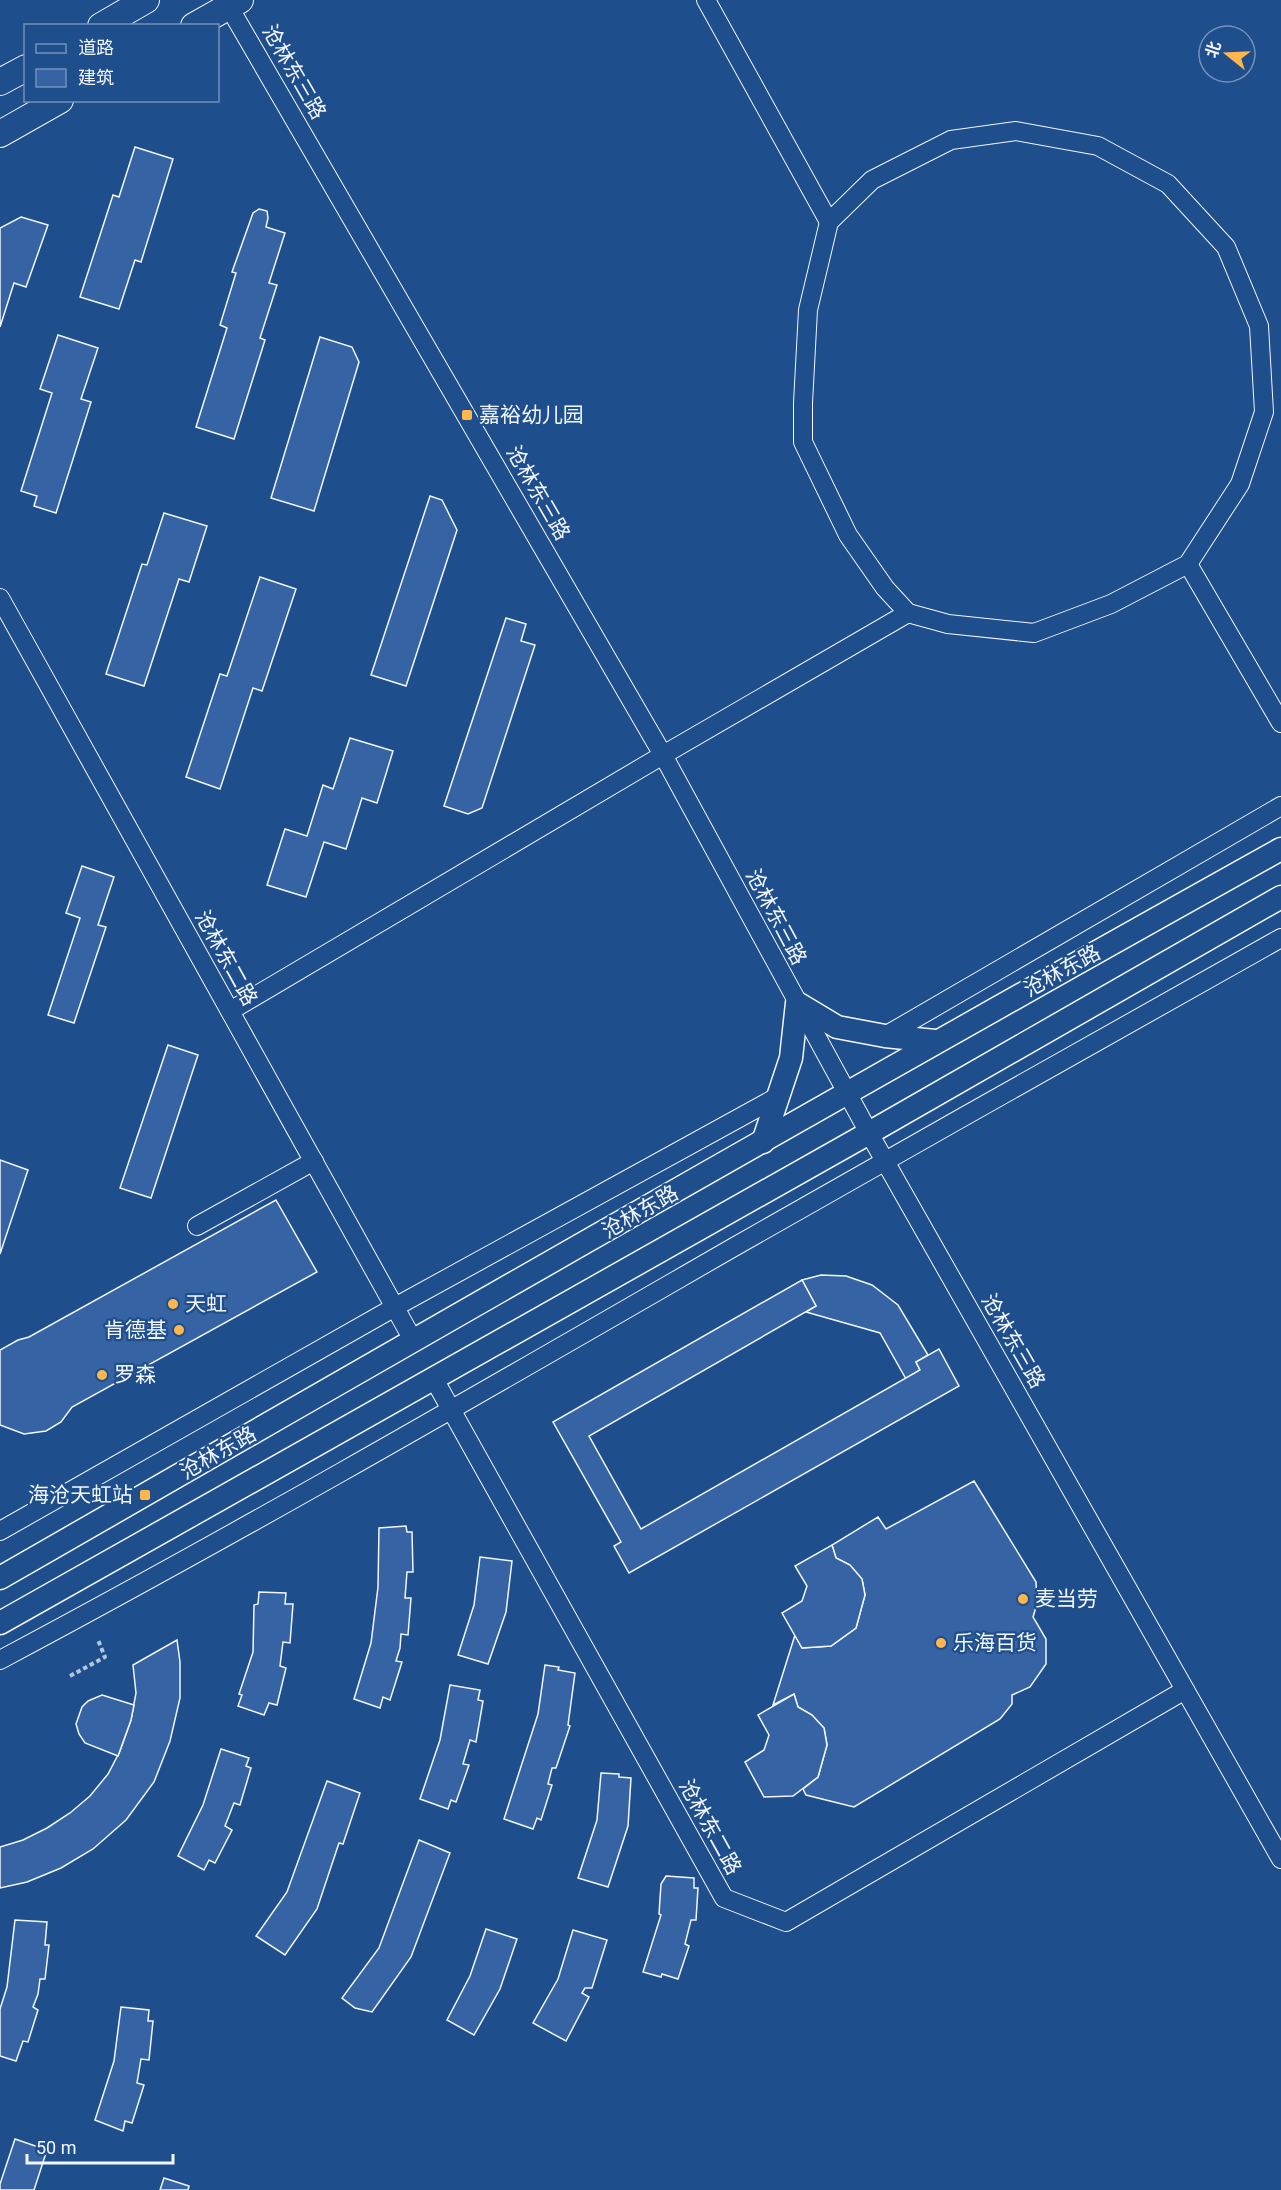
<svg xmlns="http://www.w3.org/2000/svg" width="1281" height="2190" font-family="Roboto,'Noto Sans SC',sans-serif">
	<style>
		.building { fill: #3563a3; stroke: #f2f6ff; stroke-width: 1.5 }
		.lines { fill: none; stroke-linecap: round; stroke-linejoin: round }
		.minor-casing { stroke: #f2f6ff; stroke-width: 20 }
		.tertiary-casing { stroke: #f2f6ff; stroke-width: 25 }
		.secondary-casing { stroke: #f2f6ff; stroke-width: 28 }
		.path { stroke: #b3c4dc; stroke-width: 4; stroke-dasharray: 4.5 3; stroke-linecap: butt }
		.minor { stroke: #1f4e8c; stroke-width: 18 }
		.tertiary { stroke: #1f4e8c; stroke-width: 22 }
		.secondary { stroke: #1f4e8c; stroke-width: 26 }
		.poi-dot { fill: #ffb74d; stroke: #1f4e8c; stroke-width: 2 }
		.labels { text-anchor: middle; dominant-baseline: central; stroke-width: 4.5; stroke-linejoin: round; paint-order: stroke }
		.street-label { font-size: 21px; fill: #f2f6ff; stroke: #1f4e8c }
		.poi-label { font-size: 21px; fill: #f2f6ff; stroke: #1f4e8c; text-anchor: start }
	</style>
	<rect width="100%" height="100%" fill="#1f4e8c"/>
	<!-- building -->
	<g class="building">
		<path d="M135,147L173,159L141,262L135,260L119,309L80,297L113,195L119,197Z"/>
		<path d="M259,209L267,211L268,218L266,227L285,233L269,283L277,285L260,338L265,340L234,439L196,427L227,328L220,325L236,273L232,272L253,213Z"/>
		<path d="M21,217L48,225L26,287L14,283L0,327V228Z"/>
		<path d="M58,335L98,348L81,399L91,402L56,513L34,506L37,496L21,491L52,393L40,389Z"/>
		<path d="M320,337L352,347L359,362L314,511L271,498Z"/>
		<path d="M430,496L442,500L457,530L406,686L371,675Z"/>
		<path d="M164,513L207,526L189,582L179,579L144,686L106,674L142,564L147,565Z"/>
		<path d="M260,577L296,589L262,691L253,688L220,789L186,777L220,674L227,676Z"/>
		<path d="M506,618L526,624L521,641L535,645L482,808L468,814L444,806Z"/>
		<path d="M350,738L393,751L377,803L362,798L346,849L324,842L306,897L267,885L285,829L307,836L323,785L333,789Z"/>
		<path d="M82,866L114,877L98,925L106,927L74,1023L48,1015L80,918L66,913Z"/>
		<path d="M168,1045L198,1055L151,1198L120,1188Z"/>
		<path d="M0,1160L28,1170L0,1254Z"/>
		<path d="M276,1200L317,1272L72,1407L61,1422L46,1431L24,1434L0,1425V1350L18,1340L29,1337Z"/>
		<path d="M821,1275L846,1276L872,1285L898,1305L928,1355L916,1362L920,1370L906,1379L880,1333L806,1312L816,1306L802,1280Z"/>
		<path d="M802,1280L816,1306L589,1436L641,1529L920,1370L916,1362L939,1349L959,1386L629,1573L614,1546L621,1542L553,1422Z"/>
		<path d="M974,1481L1036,1582L1037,1604L1033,1617L1046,1639V1664L1030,1687L1012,1695V1704L1000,1719L854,1807L806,1795L803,1789L818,1777L827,1745L824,1728L812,1715L798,1707L794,1694L773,1705L795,1635L802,1648L831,1646L856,1628L865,1595L862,1579L850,1565L836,1558L832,1545L878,1517L886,1529Z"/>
		<path d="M406,1526L407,1532H412L413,1572H407L405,1598H411L408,1635L401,1634L400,1648L396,1661L402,1662L390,1700L383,1697L380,1708L354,1699L371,1643L378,1587L379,1528Z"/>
		<path d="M832,1545L836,1558L850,1565L862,1579L865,1595L856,1628L831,1646L802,1648L782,1613L802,1601L807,1586L795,1566Z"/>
		<path d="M480,1557L512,1561L506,1612L488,1664L458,1655L474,1605Z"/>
		<path d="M259,1592L286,1593L285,1604H293L290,1643L283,1642L280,1666L286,1668L277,1705L269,1703L264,1715L238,1706L242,1695L239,1694L253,1652L254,1605L258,1604Z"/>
		<path d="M177,1640L180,1662V1698L170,1741L154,1782L126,1820L93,1849L61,1868L27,1882L0,1888V1847L23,1840L47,1828L70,1813L90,1796L108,1774L120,1751L131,1720L136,1693L133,1665Z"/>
		<path d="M545,1665L559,1667L558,1670L575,1673L568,1725L570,1726L556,1768H552L548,1784L552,1785L541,1820L537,1818L533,1829L504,1819L538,1714Z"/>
		<path d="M450,1685L480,1690L478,1700L483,1701L476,1742L470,1740L463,1764L469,1765L456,1802L451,1800L448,1809L420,1799L440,1740Z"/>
		<path d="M794,1694L798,1707L812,1715L824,1728L827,1745L818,1777L793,1796L764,1797L745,1762L764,1750L769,1735L758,1715Z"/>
		<path d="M102,1695L134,1705L131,1720L118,1756L85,1743L79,1734L76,1724L82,1707L88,1701Z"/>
		<path d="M221,1749L249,1758L246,1766L251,1768L240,1805L234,1803L225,1826L232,1830L215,1863L209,1860L204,1870L178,1856L203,1805Z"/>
		<path d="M601,1773L619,1774V1777L631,1778L628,1826L608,1887L578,1878L597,1820Z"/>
		<path d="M327,1781L360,1793L343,1844L339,1843L317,1909L285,1955L256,1936L287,1892Z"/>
		<path d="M419,1840L450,1853L411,1957L372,2012L355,2008L342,1998L379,1948Z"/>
		<path d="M666,1876L694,1878V1888H698L696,1920H691L685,1944L689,1946L678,1979L662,1974L661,1977L643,1972L661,1915L659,1914L661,1884Z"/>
		<path d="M15,1920L47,1922L45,1945H49L45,1979H40L38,1994L33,2007L38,2010L28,2042L23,2041L16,2061L0,2056V2009L7,1987Z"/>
		<path d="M486,1929L517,1939L500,1989L474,2035L447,2020L470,1976Z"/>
		<path d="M573,1930L607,1940L592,1988H585L582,1993L589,1997L566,2041L533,2023L558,1979Z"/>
		<path d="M121,2007L149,2010L148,2021H153L149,2060L141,2059L137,2083L144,2085L132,2123L125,2121L123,2131L95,2120L114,2061Z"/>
		<path d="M15,2139L47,2150L34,2190H0V2184Z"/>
		<path d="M164,2178L189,2186L188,2190H160Z"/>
	</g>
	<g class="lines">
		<defs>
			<g id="minor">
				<path d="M225,0L663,755L869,1133L1281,1859"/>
				<path d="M706,0L829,222"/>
				<path d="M1016,131L1098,146L1168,184L1226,247L1259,326L1264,412L1240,484L1188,564L1111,604L1034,633L948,624L908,613L885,588L848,535L803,442V403L808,310L829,222L872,180L951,140Z"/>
				<path d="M1188,564L1281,723"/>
				<path d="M0,598L413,1340"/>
				<path d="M230,1011L663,755L908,613"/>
				<path d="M885,1036L1281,806"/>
				<path d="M197,1226L314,1161"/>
				<path d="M434,1379L724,1898L786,1922L1185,1690"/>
				<path d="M0,1531L395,1307L779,1096"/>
				<path d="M0,1660C248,1528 491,1387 734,1247C916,1143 1098,1041 1281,938"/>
			</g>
			<g id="tertiary">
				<path d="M763,1142L791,1058L797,1003L837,1027L885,1036L935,1041"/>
				<path d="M0,1578C426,1333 852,1088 1281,849"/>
				<path d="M0,1623L869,1133L1281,897"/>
			</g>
			<g id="secondary">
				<path d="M101,26L146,0"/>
				<path d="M194,26L240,0"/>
				<path d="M0,82L26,68"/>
				<path d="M0,134L60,100"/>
			</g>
		</defs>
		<!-- minor casing -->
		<use href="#minor" class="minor-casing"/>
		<!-- tertiary casing -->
		<use href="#tertiary" class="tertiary-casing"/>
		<!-- secondary casing -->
		<use href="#secondary" class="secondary-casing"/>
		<!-- path -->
		<path class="path" d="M70,1676L105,1657L98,1640"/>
		<!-- minor -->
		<use href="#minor" class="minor"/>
		<!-- tertiary -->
		<use href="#tertiary" class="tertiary"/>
		<!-- secondary -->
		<use href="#secondary" class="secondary"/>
	</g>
	<!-- markers -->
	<g class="poi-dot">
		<rect x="461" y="409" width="12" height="12" rx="3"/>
		<circle cx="173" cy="1304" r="6"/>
		<circle cx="179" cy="1330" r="6"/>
		<circle cx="102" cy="1375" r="6"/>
		<rect x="139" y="1489" width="12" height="12" rx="3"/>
		<circle cx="1023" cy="1599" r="6"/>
		<circle cx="941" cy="1643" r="6"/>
	</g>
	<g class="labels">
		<!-- street labels -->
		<g class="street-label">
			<text transform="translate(294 72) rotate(60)">沧林东三路</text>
			<text transform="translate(538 493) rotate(60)">沧林东三路</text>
			<text transform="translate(776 917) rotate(62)">沧林东三路</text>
			<text transform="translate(226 958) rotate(61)">沧林东二路</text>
			<text transform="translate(1062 971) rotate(-29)">沧林东路</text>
			<text transform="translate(640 1212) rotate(-30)">沧林东路</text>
			<text transform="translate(1013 1341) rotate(60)">沧林东三路</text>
			<text transform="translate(218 1453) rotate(-30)">沧林东路</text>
			<text transform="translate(710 1827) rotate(61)">沧林东二路</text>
		</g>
		<!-- poi labels -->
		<g class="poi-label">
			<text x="479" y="415">嘉裕幼儿园</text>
			<text x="185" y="1304">天虹</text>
			<text x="167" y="1330" text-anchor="end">肯德基</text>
			<text x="114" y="1375">罗森</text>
			<text x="133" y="1495" text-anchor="end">海沧天虹站</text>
			<text x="1035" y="1599">麦当劳</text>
			<text x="953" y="1643">乐海百货</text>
		</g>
	</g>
	<!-- legend -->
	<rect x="24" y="24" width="195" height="78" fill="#1f4e8c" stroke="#7391ba" stroke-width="1.5"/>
	<rect x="36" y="44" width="30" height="9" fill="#1f4e8c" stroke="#7391ba" stroke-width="1.5"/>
	<text x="78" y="54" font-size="18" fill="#f2f6ff">道路</text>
	<rect x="36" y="69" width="30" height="18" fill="#3563a3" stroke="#7391ba" stroke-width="1.5"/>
	<text x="78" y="84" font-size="18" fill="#f2f6ff">建筑</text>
	<!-- north arrow -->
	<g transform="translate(1227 54) rotate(288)"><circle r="28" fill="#1f4e8c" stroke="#7391ba" stroke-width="1.5"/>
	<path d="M0-4.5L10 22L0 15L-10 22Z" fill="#ffb74d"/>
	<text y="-9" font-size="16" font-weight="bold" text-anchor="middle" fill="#f2f6ff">北</text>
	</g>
	<!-- scale -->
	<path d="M27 2154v9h146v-9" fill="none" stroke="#f2f6ff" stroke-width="3"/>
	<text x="36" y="2154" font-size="18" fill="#f2f6ff" stroke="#1f4e8c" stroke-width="4.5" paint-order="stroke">50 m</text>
</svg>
